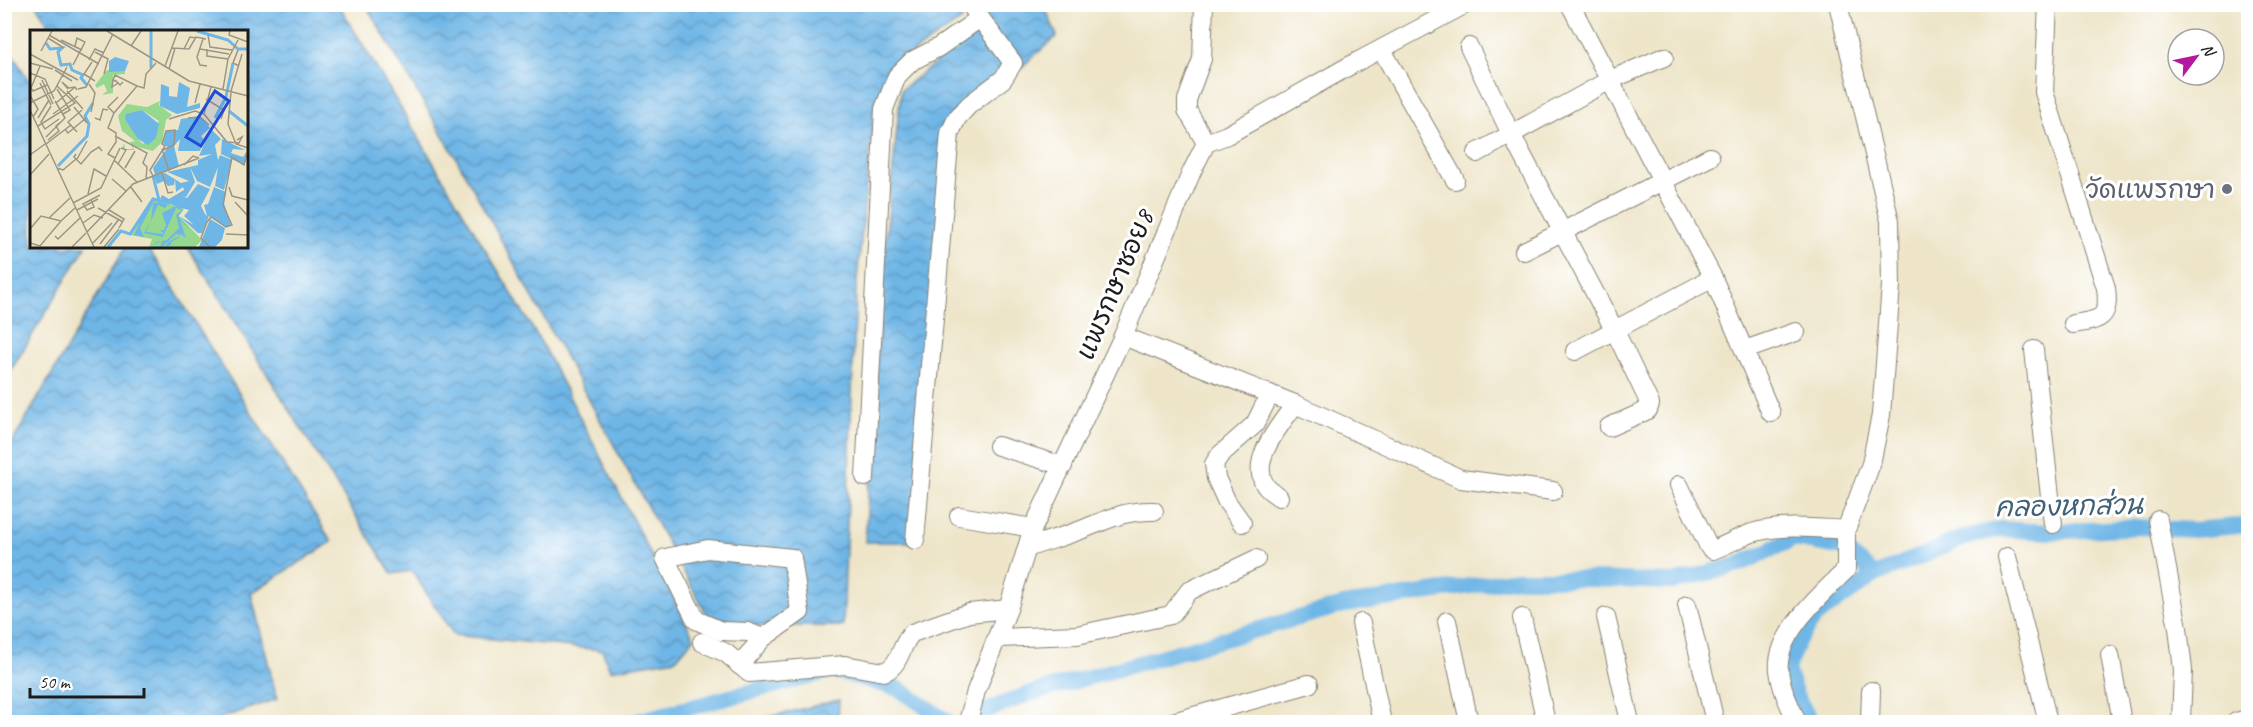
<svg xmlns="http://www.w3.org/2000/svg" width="2253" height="727" font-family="Caveat,'Playpen Sans Thai',sans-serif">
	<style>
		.water { fill: url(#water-waves); stroke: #456981; stroke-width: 1.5 }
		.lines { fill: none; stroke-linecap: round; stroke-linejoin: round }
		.canal { stroke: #6eb6e6; stroke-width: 16 }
		.minor-casing { stroke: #858072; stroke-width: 20 }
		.minor { stroke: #fff; stroke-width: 18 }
		.worship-dot { fill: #6b7280; stroke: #fff; stroke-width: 2 }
		.labels { text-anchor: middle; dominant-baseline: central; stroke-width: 6; stroke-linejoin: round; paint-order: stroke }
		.worship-label { font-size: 26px; fill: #5b616d; stroke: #fff; text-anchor: end }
		.street-label { font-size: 26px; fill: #1c1c1c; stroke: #fff }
		.water-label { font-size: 27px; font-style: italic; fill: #416177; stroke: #fff }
		.inset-river { fill: none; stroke: #6eb6e6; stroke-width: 3 }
		.inset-road { fill: none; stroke: #9a9584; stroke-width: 1.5 }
		.view { fill: #1d4ed8; fill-opacity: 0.15; stroke: #1d4ed8; stroke-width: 3 }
		.inset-edge { fill: none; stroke: #1c1c1c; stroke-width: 3 }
	</style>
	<defs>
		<pattern id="water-waves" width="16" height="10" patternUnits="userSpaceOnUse" patternTransform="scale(1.5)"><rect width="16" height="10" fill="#6eb6e6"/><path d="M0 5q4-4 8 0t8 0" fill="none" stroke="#5a93ba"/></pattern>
	</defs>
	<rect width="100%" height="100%" fill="#fff"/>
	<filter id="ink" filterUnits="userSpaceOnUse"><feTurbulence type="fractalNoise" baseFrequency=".0167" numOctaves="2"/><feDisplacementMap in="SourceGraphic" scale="12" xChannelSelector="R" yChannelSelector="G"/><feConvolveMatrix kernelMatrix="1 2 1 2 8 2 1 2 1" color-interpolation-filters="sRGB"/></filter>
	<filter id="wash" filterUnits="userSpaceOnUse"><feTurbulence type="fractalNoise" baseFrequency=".008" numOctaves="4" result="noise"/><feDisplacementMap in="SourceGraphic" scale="24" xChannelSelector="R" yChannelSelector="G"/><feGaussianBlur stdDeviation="1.35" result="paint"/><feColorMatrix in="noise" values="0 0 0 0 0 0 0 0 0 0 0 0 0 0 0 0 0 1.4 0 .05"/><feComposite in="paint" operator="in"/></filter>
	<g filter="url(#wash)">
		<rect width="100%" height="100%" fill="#eee5c9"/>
		<!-- water -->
		<g class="water">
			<path d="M36,5H339L542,344L694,638L676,659L610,670L602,650L454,635L412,571L392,574L187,246H246V32L53,31Z"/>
			<path d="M366,5H951L962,20L934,38L895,66L875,101L856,290L843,626H713L454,154Z"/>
			<path d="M971,5H1044L1057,36L955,125L915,542H865L884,255L901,90L984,24Z"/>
			<path d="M5,43L31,84L32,246H86L5,380Z"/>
			<path d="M126,246H147L332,542L251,593L277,699L209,722H5V455Z"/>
			<path d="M839,700L838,722H748Z"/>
		</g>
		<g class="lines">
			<!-- canal -->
			<g class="canal">
				<path d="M983,712L1026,695L1344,605L1517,579H1593L1673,582L1738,565L1793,539L1843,548L1875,575"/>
				<path d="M634,722L834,670L899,689L948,722"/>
				<path d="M1812,722L1796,696L1787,669L1798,641L1815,617L1875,575L1968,536L2001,529L2049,532L2140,527L2194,530L2248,525"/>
			</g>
		</g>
	</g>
	<g filter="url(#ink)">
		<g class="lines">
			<defs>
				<g id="minor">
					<path d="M1204,4L1202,59L1187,100V110L1206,143"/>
					<path d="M1570,4L1713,278L1771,413"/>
					<path d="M2048,4L2044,92L2106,288C2110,319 2100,320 2073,324"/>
					<path d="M1469,47L1511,134L1615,331L1650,404L1648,410L1609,427"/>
					<path d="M1382,50L1455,180"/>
					<path d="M1477,153L1610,80L1664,57"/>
					<path d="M1524,251L1710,157"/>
					<path d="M1123,336L1295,404L1461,479L1553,491"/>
					<path d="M1745,350L1796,332"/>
					<path d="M2034,350L2053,524"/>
					<path d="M1575,351L1713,278"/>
					<path d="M998,446L1063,466"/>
					<path d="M865,477L884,109L897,76L912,61L939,47L980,18"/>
					<path d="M1679,485L1709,547L1713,550C1726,545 1738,538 1752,533C1783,524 1814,528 1846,530"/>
					<path d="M1279,497C1275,494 1268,490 1265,485C1249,459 1281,425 1295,404"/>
					<path d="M959,516L1033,528"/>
					<path d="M2158,520L2178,628L2183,670L2181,722"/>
					<path d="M1242,523L1227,502L1216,478L1214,464L1220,455L1255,424L1270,394"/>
					<path d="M915,540L950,133L957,118L969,105L1003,79L1013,63L970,4"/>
					<path d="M1027,548C1046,541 1066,536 1086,528C1111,518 1127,510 1154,511"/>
					<path d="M2007,557L2048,722"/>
					<path d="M1687,605L1715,722"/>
					<path d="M1606,617L1630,722"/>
					<path d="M1522,618L1546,722"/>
					<path d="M1447,621L1469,722"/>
					<path d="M1361,623L1382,722"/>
					<path d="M998,638L1077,635L1171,615L1189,591L1256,559"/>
					<path d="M702,642L726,653L749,673L845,665L884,672C901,665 900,645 912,633L969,613L1008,609"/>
					<path d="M2110,655L2122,722"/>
					<path d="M739,665L763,638L800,612L792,558L708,549L665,558L696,620L721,631L748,632L763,638"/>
					<path d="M968,722L976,691L1008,609L1033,528L1123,336L1192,171L1206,143L1227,135L1351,65L1466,4"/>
					<path d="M1173,722L1309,684"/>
					<path d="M1797,722C1790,706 1781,689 1779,670C1775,634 1823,593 1846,570V530L1871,464L1881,415L1891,285L1890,221L1838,4"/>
					<path d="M1870,722L1871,691"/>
					<path d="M2236,722L2248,719"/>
				</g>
			</defs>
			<!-- minor casing -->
			<use href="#minor" class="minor-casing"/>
			<!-- minor -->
			<use href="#minor" class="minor"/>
		</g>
	</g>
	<!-- markers -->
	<circle class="worship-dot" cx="2227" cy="189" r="6"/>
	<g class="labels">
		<!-- worship labels -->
		<g class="worship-label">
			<text x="2215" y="189">วัดแพรกษา</text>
		</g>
		<!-- street labels -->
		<g class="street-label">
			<text transform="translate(1115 285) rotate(-67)">แพรกษาซอย8</text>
		</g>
		<!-- water labels -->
		<g class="water-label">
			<text transform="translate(2069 506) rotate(-1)">คลองหกส่วน</text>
		</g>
	</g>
	<!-- overview -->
	<g transform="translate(30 30)">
		<rect width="218" height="218" fill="#eee5c9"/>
		<path d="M130,71L129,75L142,85L136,90L132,112L123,121L103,116L104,120H97L92,119L94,113L95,119H103L100,112L105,111L92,101L88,86L97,74L117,77ZM112,80L129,91L113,114L108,109L103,84Z" fill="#97d88f" fill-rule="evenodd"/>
		<path d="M77,40L95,41V44L83,45V63L72,65L77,61L74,54L67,58L65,55Z" fill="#97d88f"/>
		<path d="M123,169L154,179L149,186L172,210L165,217H119L122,209L100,205Z" fill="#97d88f"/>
		<path d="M85,27L99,31L95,41L79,42V31ZM149,52L160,58L157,77L170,73V78L147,84L130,76L131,54L139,57V66L147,67ZM112,80L129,94L126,108L118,115L108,109L95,89L96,84ZM170,86L180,98L171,106L174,110L170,121H148L150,109L144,116L149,136L125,145L123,138L138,117L133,114L136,101L148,100L151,89ZM181,99L191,109L185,115L188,130L190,125L202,130L194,160L185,156L188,137L180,157L167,151L160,137L165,152L156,167L152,166L157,168L168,154L180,159L171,176L175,184L177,186L174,175L178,174L184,157L196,162L194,173L201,195L196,197L179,186L172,203H168L149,186L164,195L154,186L159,180L151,178L153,180L148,186L160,199L150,190L156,208L151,204V205L148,208L141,212V215L135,217L138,212L151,205L146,204L132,217H124L131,216L132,211L123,215L127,212L137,210L149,198L146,185L152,180L146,178L133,207L114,203L121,191L123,173L132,172L124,171L110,198L114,207L104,205L110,192L102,202L123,170L149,178L130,169L132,165L139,169L154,160L153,157L146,162L145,149L144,155L138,156L134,151L127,154L124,146L135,143L151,153L159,151L137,142L168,135V130L182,124L169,126ZM138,174L144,177L132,183L136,195L134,200H130L134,204L116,202L128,175L135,178ZM192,109L215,120L203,119L201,123L213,127L217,121L214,135L191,124ZM180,189L195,198L192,210L185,217H169Z" fill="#6eb6e6" fill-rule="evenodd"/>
		<path class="inset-river" d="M167,1L198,10L208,19H218M16,13L20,19L32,18L28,22L31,35L40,34L42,40L53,45L51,48L57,55M121,38V1M199,81L218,96M185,88L196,67L203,33M28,136L57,106L59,94L55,86L63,73M123,146L129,170M78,217L91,201L100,204L123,169L141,173"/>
		<path class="inset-road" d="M77,1L159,51L218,66M200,1L199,5L218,12M19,5L69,34M178,5L180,17L202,20M18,8L34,18M173,9L167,27L170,35L177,36M31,10L52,20M101,16L111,1M142,18L159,19L166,7L176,9M154,19L160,7L166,8M170,19L199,24M177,19V26L198,29M208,20L203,33L209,36M11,21L22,1M65,22L78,29L74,44M0,24L48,50M59,30L65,19L74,23M62,32L54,44L65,51M0,33L23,39M43,35L55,12L47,8L45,16M10,36L1,58L3,61L17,55M135,36L148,1M139,39L145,18M25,40L42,51M0,43L15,49L24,69M12,50L23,74M83,50L85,45L107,56M10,53L21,75M88,53L82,57L83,50L86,51L90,55L93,52M59,54L65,63L61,82M181,57L174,84L197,112L209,113L212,107L207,110M27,59L40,80L33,84M38,59L32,52L39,58L45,57M48,59L56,57L83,4M193,59L198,29L208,10M37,61L53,79M201,61L212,24M201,62L198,94L206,114L218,118M1,67L8,79L3,87M176,69L194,80L191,89M0,73L24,61L37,37M26,73L45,57L47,60M165,73L170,54M21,76L11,92L15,99L29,89M44,77L57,93M0,80L64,217M84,83L78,77L88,67M23,84L48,66M8,88L19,70M65,88L70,90L73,79L78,80M158,88L170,87L179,95M139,89L165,81L174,84M8,96L45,73L27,56M35,99L38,103L56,88M47,102L38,92L52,80M85,106L117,123L113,133L117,137L116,149M16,107L35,88L25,71M18,110L29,101L26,96L31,92M16,114L41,95M132,119L139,141M46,124L44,127L51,134L61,122L69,117L72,121M0,125L15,114M85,128L78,124L86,112V103L78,98L84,83L107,56L114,58L116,44L126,33M47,129L57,111M84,130L107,152M88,134L96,120L91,118M154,135L163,126L169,128M27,138L33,140L46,129M95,138L105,121M132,143L138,163L143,162M0,145L19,124M123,146L120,140L135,116L132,114L136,101L145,100L144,115L133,120M82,149L96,161M100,156L112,172M199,157L202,166L218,170M58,164L64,139L76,146M61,170L64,177L57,180L53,174L70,165M205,172L218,186M43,173L71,158L90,118M68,178L93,192M47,180L68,169M79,180L94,189L89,198M19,188L40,168M53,193L64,185L73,188M0,199L11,186L31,191L45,178M57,202L103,154L169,128M196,204L218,205M25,206L28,209L50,188M0,213L10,216L31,191M63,213L82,193M70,214L89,189M42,217L56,203M74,217L89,199M180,217L171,208L177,192L181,187L196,197L202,195L193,175L202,127L214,135L218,121"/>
		<path class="view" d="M185,61L199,71L171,116L156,107Z"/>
		<rect width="218" height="218" class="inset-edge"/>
	</g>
	<!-- margin -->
	<rect width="2253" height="727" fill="none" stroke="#fff" stroke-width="24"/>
	<!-- north arrow -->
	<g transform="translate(2196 57) rotate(58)"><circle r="28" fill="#ffffff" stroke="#a4a4a4" stroke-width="1.5"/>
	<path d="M0-4.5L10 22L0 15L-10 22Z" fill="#b5179e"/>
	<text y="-9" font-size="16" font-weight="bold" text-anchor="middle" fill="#1c1c1c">N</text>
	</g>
	<!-- scale -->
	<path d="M30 688v9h114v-9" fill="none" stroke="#1c1c1c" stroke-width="3"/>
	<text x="39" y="688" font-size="18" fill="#1c1c1c" stroke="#ffffff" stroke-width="4.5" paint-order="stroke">50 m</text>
</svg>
